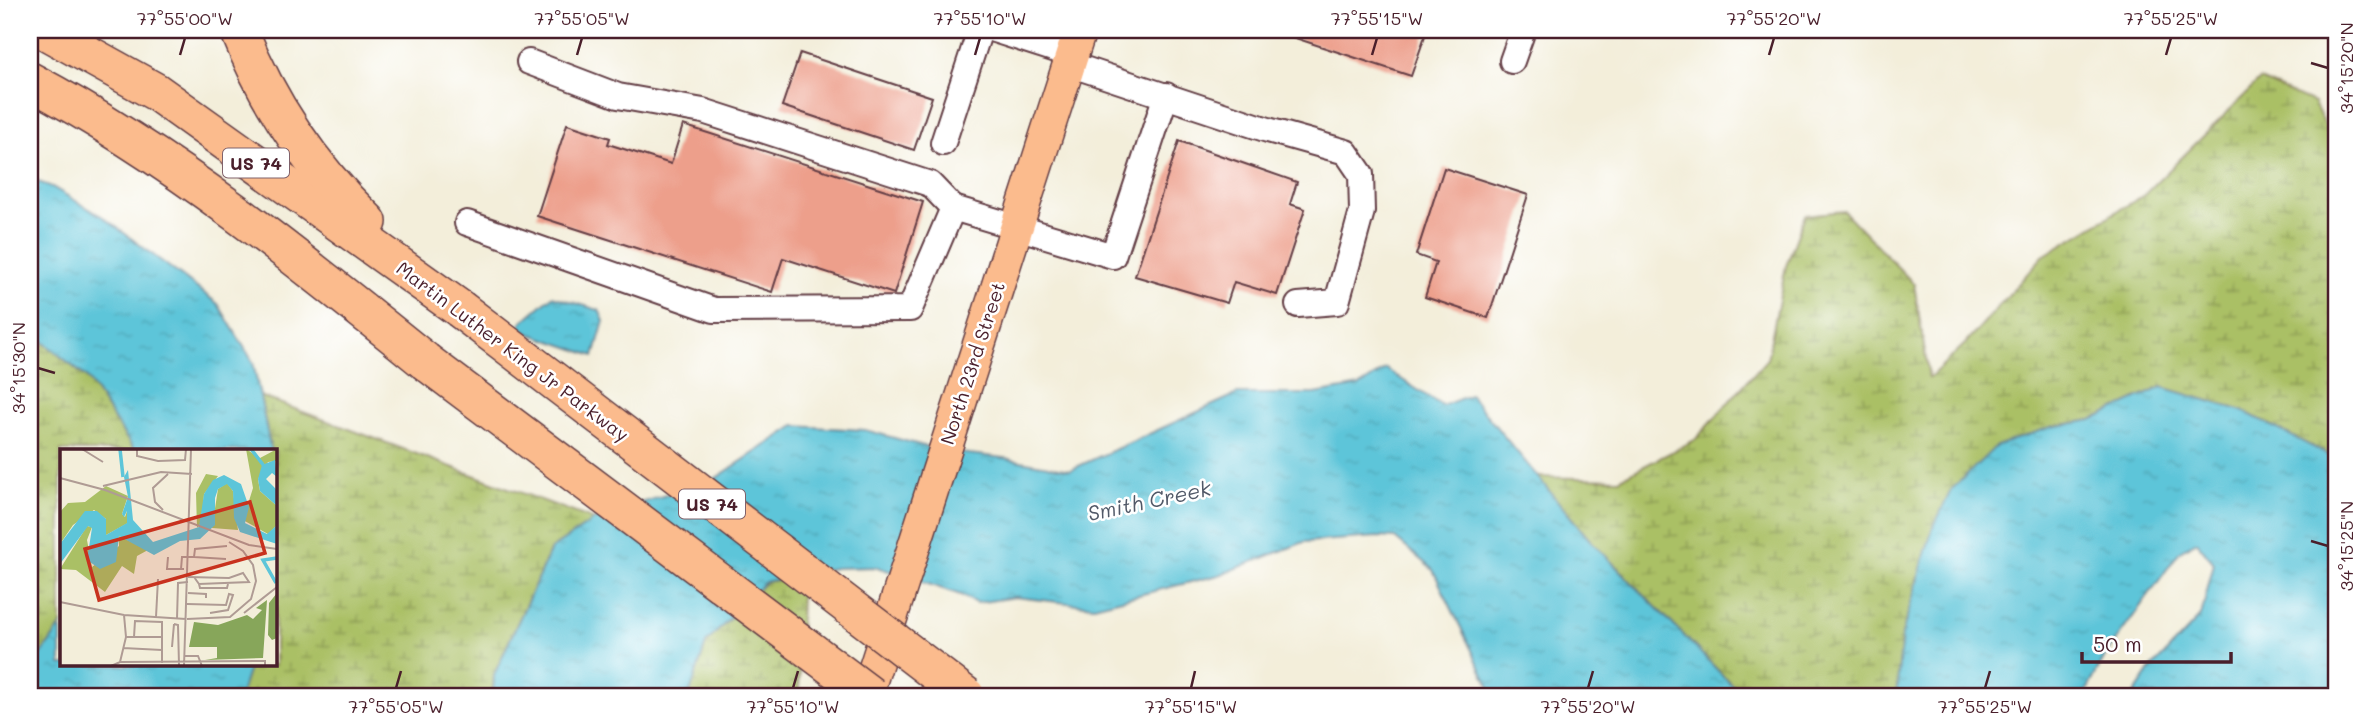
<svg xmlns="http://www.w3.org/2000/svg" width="2366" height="726" font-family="Mali,sans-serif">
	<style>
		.wetland { fill: url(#wetland-marsh); stroke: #7a7048; stroke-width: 2 }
		.water { fill: url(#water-ripples); stroke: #547282; stroke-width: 2 }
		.building { fill: #ed9f8b }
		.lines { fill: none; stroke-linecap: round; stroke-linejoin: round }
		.minor-casing { stroke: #633e45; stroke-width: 28 }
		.major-casing { stroke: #633e45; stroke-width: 35 }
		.highway-casing { stroke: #633e45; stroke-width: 40 }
		.minor { stroke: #fff; stroke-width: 24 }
		.major { stroke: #fbbb8d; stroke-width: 32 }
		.highway { stroke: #fbbb8d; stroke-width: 37 }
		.highway-bridge-casing { stroke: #633e45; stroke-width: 40; stroke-linecap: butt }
		.highway-bridge { stroke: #fbbb8d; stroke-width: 37 }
		.ticks { fill: none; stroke: #4a1f2b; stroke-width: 2.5 }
		.labels { text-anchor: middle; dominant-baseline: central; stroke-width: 5; stroke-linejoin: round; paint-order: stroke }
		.shield { fill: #fff; stroke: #80626b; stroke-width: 2 }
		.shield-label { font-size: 18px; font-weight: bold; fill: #4a1f2b }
		.street-label { font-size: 19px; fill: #4a1f2b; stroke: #fff }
		.water-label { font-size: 21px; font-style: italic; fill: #515968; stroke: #fff }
		.inset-river { fill: none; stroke: #5dc5d9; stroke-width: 3.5 }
		.inset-road { fill: none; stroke: #af9b94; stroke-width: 2 }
		.view { fill: #c8321e; fill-opacity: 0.15; stroke: #c8321e; stroke-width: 3.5 }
		.inset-edge { fill: none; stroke: #4a1f2b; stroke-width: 3.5 }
		.neatline { fill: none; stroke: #4a1f2b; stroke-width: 2.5 }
		.ticks-label { font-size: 18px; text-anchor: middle; fill: #4a1f2b }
	</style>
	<defs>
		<pattern id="wetland-marsh" width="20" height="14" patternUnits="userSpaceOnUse" patternTransform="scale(1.75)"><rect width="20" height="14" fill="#aac065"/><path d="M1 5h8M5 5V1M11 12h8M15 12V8" fill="none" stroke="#8c9b53"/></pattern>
		<pattern id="water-ripples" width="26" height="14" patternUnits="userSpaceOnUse" patternTransform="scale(1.75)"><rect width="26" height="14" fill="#5dc5d9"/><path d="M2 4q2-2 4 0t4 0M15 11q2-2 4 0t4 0" fill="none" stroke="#52a9ba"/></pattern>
	</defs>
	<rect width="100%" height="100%" fill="#fff"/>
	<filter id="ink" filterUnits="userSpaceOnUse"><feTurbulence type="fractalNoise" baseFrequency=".0143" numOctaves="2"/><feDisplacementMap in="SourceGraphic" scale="14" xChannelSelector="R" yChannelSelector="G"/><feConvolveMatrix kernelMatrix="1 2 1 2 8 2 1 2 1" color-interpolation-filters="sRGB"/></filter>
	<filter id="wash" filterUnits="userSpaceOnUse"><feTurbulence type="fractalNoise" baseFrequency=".00686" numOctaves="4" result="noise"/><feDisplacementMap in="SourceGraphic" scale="28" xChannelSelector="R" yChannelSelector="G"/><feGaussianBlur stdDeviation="1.57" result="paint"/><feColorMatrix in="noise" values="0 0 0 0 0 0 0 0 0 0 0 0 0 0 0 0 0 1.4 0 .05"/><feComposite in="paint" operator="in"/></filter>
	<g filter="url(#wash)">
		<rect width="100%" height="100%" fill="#f3eeda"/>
		<!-- wetland -->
		<g class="wetland">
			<path d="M2260,80L2314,103L2336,149V459L2243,411L2162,387L2092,420L2051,427L1896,696H1743L1589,539L1537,477L1619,479L1695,440L1767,359L1786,266L1805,215L1844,211L1914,284L1929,378L1965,344L2043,256L2144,195Z"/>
			<path d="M30,331L87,378L135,451H61V626L33,666L35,696H30Z"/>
			<path d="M260,396L595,520L551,549L494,675L493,696H240L250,665H275V451H271Z"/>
			<path d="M801,576L799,696H689L706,643L765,582Z"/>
		</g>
		<!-- water -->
		<g class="water">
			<path d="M30,179L52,187L103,217L218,304L253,362L271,451H135L87,378L30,331Z"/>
			<path d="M552,296L599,310L604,321L594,356L528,333L520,327L522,322Z"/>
			<path d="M1386,369L1442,406L1470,395L1589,539L1743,696H1494L1433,570L1395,538L1378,537L1304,542L1219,575L1094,606L1015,597L976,603L958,594L877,567L835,568L765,582L706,643L689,696H493L494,675L551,549L600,516L713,480L795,426L865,430L942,451L1004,458L1070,470L1237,394H1315L1360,386Z"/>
			<path d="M2162,387L2243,411L2336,459V696H2133L2152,668L2201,616L2214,563L2196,541L2180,551L2107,653L2084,696H1896L1902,634L1932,530L1951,490L1996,446L2051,427L2092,420Z"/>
			<path d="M61,626V665H250L240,696H35L33,666Z"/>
		</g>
		<g id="blocks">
			<!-- building -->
			<g class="building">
				<path d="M1280,30H1427L1411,76L1280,33Z"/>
				<path d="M800,53L932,97L914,150L782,106Z"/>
				<path d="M567,124L610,138L608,144L671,164L683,125L923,202L894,294L783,258L772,292L537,216Z"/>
				<path d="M1179,141L1297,182L1290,204L1305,209L1277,295L1234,282L1227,303L1135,276Z"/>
				<path d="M1444,168L1528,195L1488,318L1425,297L1436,262L1416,255Z"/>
			</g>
		</g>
	</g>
	<g filter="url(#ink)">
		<use href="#blocks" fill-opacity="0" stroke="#633e45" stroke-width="2"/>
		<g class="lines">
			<defs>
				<g id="minor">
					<path d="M994,30L1072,55"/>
					<path d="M1512,61L1523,30"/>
					<path d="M529,62L618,96L703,111L930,184L953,208"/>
					<path d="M1069,64L1268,130L1346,152L1361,174L1362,211L1337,302L1298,305"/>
					<path d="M943,143L980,30"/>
					<path d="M467,223L714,310L910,309L953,208L1113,256L1166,95"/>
				</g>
				<path id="major" d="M866,696L1080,30"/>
				<g id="highway">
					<path d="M44,30L156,92L460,309"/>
					<path d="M239,30C268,103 311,167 368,222"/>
					<path d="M30,81C173,157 299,259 425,361"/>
				</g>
			</defs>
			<!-- minor casing -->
			<use href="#minor" class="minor-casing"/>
			<!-- major casing -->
			<use href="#major" class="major-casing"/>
			<!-- highway casing -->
			<use href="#highway" class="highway-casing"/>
			<!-- minor -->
			<use href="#minor" class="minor"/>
			<!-- major -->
			<use href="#major" class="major"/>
			<!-- highway -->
			<use href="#highway" class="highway"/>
			<defs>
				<g id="highway-bridge">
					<path d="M460,309L966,696"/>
					<path d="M425,361L871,696"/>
				</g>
			</defs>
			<!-- highway-bridge casing -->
			<use href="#highway-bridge" class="highway-bridge-casing"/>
			<!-- highway-bridge -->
			<use href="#highway-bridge" class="highway-bridge"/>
		</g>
	</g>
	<!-- ticks -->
	<path class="ticks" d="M180,55L185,38M577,55L582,38M975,55L980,38M1372,55L1377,38M1769,55L1774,38M2166,55L2171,38M2311,63L2328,68M38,368L55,373M2311,541L2328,546M396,688L401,671M793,688L798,671M1191,688L1195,671M1588,688L1593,671M1985,688L1990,671"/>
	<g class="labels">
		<!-- shield labels -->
		<g class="shield">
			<rect x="223" y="148.5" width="66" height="29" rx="5"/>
			<rect x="679" y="489.5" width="66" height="29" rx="5"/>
		</g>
		<g class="shield-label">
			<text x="256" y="163">US 74</text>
			<text x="712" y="504">US 74</text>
		</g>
		<!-- street labels -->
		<g class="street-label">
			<text transform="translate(513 351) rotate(37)">Martin Luther King Jr Parkway</text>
			<text transform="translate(972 363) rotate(-72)">North 23rd Street</text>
		</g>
		<!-- water labels -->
		<g class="water-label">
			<text transform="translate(1149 500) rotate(-12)">Smith Creek</text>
		</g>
	</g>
	<!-- overview -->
	<g transform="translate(60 449)">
		<rect width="217" height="217" fill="#f3eeda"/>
		<path d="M217,144V189L212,191L208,186L209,154ZM207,151L203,209L145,211L157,209V198H129L134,173L158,176L187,166L193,170L202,161L196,159Z" fill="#87a65a"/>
		<path d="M186,0L200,9L217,0V12L208,13L198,30L200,42L217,57V76L208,85L183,71L193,39ZM146,25L158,27L144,45L142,73L137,79L136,44ZM167,34L173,42L178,81L152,79L158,40ZM46,37L68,47L62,65L65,68L67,62L68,74L46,86V70L34,61L13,76L0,95V63L8,54L25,53ZM27,77L32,78L27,91L32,118L59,97V87L88,101L77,107L74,125L62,117L45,143L16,121L0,120Z" fill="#aac065"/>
		<path d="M215,11L217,28L212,24L206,30L217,41V57L200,42L198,30L202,16ZM68,21L73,71L93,93L139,78L144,45L153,31L164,26L181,35L189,58L185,74L207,85L217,76V95L180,83L174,69L173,42L167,35L158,40L155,49V76L140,90L120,92L94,106L59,87L56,113L40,120L27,111L32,79L28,77L0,115V95L25,62H37L46,70V86L67,74V62L64,68L62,65L68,48L64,28Z" fill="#5dc5d9"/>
		<path class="inset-river" d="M60,0L63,28M191,0L204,17M216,134L203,111L217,109"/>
		<path class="inset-road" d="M22,0L43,13M77,0V7L98,12L125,11L126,0M0,29L45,41L189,96L217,100M43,37L101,23L132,25M103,61L95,53L93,39L108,25M108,108L107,120H124M134,108L166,110M121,120L122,108H134L135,100L167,97M128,128L169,129L183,124L189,133L139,135L134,128M139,135L140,139H167L168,135M128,144L146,145V149M0,153L64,166L126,170M127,155L166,156L169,145L173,146L168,161L150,164M184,164L217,138M64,166L66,188H102M96,168L98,130M117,170L118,134L128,133M127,170L170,168L191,150L196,132L193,116L183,102L169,93M114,175L118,176L119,216M74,188L75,172L102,173V214M112,198L114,175M63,199L102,201M124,207H138L142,217M60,213L66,188M51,217L60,213L205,212V217M124,217L131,0"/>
		<path class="view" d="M190,53L205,104L39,151L25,100Z"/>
		<rect width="217" height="217" class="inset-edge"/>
	</g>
	<!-- margin -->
	<rect width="2366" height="726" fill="none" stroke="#fff" stroke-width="77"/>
	<!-- scale -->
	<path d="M2082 652v10h149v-10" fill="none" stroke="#4a1f2b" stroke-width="3.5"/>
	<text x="2093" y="652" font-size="21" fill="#4a1f2b" stroke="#ffffff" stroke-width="5" paint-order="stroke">50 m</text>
	<rect x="38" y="38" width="2290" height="650" class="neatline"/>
	<g class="ticks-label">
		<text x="185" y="25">77°55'00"W</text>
		<text x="582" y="25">77°55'05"W</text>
		<text x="980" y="25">77°55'10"W</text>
		<text x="1377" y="25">77°55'15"W</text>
		<text x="1774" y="25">77°55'20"W</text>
		<text x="2171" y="25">77°55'25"W</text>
		<text transform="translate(2347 68) rotate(-90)" y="6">34°15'20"N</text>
		<text transform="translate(19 368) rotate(-90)" y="6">34°15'30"N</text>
		<text transform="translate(2347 546) rotate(-90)" y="6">34°15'25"N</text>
		<text x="396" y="713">77°55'05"W</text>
		<text x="793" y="713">77°55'10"W</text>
		<text x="1191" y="713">77°55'15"W</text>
		<text x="1588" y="713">77°55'20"W</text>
		<text x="1985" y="713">77°55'25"W</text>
	</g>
</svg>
